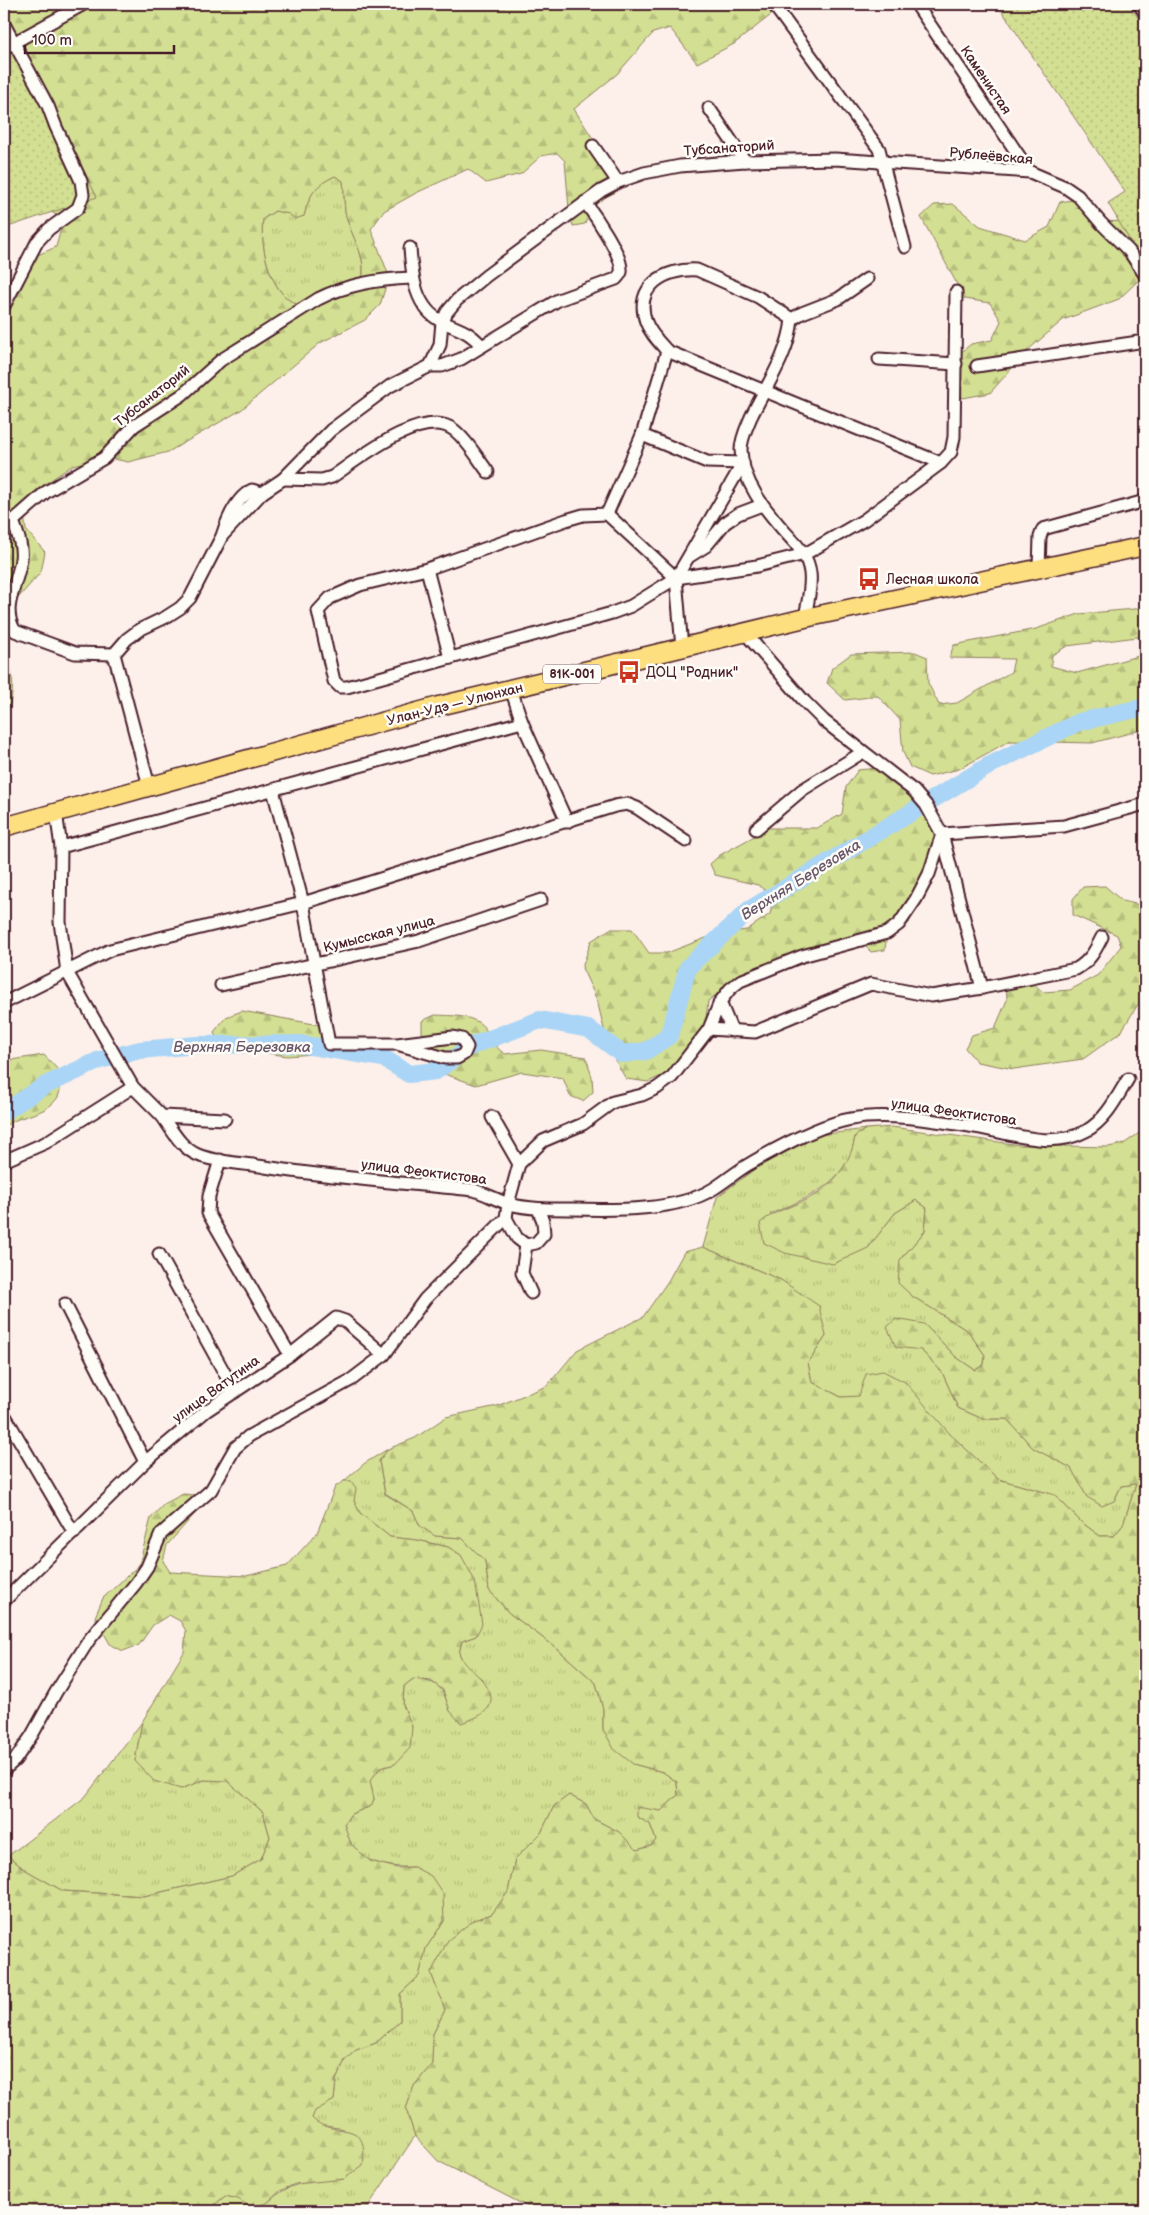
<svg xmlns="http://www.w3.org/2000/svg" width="1149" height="2215" font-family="'Balsamiq Sans',sans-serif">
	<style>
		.grass { fill: url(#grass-tufts); stroke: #8e7f5e }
		.forest { fill: url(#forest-firs); stroke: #8e7f5e; fill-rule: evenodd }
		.garden { fill: url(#garden-dots); stroke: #8e7f5e }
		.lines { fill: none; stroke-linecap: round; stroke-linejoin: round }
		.river { stroke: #abd5f6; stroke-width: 18 }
		.street-casing { stroke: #4a1f2b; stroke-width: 15 }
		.primary-casing { stroke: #4a1f2b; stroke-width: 21 }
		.street { stroke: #fdfcf7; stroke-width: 11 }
		.primary { stroke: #fddf80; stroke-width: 18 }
		.labels { text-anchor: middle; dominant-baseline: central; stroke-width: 5; stroke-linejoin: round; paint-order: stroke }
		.shield { fill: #fdfcf7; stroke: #806168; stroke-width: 1 }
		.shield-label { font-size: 12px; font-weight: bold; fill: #4a1f2b }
		.street-label { font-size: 14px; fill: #4a1f2b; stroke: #fdfcf7 }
		.poi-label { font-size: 14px; fill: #4a1f2b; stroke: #fdfcf7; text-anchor: start }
		.water-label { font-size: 15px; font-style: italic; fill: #675668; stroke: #fdfcf7 }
	</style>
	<defs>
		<pattern id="grass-tufts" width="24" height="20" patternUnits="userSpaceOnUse" patternTransform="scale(1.25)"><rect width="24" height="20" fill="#d3df92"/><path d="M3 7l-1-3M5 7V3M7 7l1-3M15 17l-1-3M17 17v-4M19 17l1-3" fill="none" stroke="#b7bf7e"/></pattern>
		<pattern id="forest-firs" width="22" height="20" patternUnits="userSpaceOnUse" patternTransform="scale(1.25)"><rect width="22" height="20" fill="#d3df92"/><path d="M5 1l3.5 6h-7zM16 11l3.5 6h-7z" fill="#b7bf7e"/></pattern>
		<pattern id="garden-dots" width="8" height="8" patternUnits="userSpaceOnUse" patternTransform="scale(1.25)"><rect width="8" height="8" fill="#d3df92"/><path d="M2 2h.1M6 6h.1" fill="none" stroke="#b7bf7e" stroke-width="1.8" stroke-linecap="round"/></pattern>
	</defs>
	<rect width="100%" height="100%" fill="#fdf0ea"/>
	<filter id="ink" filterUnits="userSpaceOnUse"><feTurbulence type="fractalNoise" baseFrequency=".02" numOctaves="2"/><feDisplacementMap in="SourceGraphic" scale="10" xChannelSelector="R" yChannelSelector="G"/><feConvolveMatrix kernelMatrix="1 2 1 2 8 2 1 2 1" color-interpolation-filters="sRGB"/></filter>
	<g filter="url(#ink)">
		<!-- grass -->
		<g class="grass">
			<path d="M335,176L343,181C345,193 343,208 347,219C352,237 365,255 363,274C363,278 359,284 357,287C352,293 310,307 303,306C271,301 259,246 263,219L275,211L304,216C310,194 314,186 335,176Z"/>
			<path d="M866,1129L855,1136C849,1183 808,1198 770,1214L868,1248L895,1213L916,1200L927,1208L925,1231L900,1260L912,1296L968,1331L985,1355L984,1365L975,1370L956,1357L924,1324L921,1350L942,1372L958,1408L983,1419H1007L1033,1448L1071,1467L1087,1497L1114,1501L1121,1486L1136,1484L1123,1525L1114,1536H1100L1081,1522L1055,1495L998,1479L950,1434L859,1397H841L812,1382L808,1363L826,1336L781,1280L703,1247L717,1197L756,1168L819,1135Z"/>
			<path d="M388,1449L379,1461L385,1494L413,1511L420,1526L436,1536L462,1538L485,1561L489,1590L509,1613L554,1646L596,1683L603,1709V1729L633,1764L663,1772L677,1782L678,1795L661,1811L637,1817L650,1824L656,1840L651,1846L637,1850L619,1832L594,1819L586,1804L569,1795L554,1806L541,1833L515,1859L508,1892L492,1914L474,1920L431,1973L445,2010L433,2034L432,2064L414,2086L406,2109L415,2136L365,2211H292L269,2209L262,2211H207L225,2196L267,2203C293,2179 311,2182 344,2179V2129L319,2125L312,2118L314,2111L334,2100L336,2080L345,2060L356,2050L376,2043L400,2021V1994L419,1976L426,1948L444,1921L414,1867C394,1868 361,1864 350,1843C347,1837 346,1830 344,1824L351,1814L371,1806L374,1799L370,1781L380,1768L395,1764L412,1727L403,1705L404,1686L413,1679C440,1682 442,1686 450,1711L482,1679L465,1666L459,1653L462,1641L476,1636L461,1555L448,1547L417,1540L390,1537L360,1513L354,1501L351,1481H344L365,1463Z"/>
			<path d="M142,1722L135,1761L181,1789L204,1780H227L263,1812L270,1837L261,1859L232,1876L144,1896L63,1891L24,1869L8,1856L85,1797Z"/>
		</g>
		<!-- forest -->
		<g class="forest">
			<path d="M4,4H778L780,8L734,44L697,63L670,28L653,33L617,74L574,109L614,171L616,192C599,200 591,206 585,224L573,226L569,209L565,161L557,153L541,156L521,174L486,183L468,169L416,193L384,211L371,229L389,276L380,305L365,320L320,343L241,410L168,452L128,462L105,457L73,465L35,491L23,507L26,530L45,552L41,572L4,614V305L18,266L33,257L56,247L62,225L55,214L37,205L4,194ZM335,176L343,181C345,193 343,208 347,219C352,237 365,255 363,274C363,278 359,284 357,287C352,293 310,307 303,306C271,301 259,246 263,219L275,211L289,214L295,219L304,216C310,194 314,186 335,176Z"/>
			<path d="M1078,199L1091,222L1129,221L1145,226V274L1119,299L1063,320L1028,350L990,393L963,398L953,386L951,361L971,344L992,340L1001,321L990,303L965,299L921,217L934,205L953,204L980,226L1025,240L1049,227L1060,202Z"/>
			<path d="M1145,608V636L1067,646L1052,655L1051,666L1077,673L1145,654V729L1092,743L1009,741L959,769L930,776L910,767L903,752L900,720L878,696L845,700L827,683L832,668L851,654L915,652L927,657L928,683L939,705L957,703L1011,672L1014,659L949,658L954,645L1036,629L1079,614Z"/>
			<path d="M4,652C15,678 16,692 4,719Z"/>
			<path d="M878,768L908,794L928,819L939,847L932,885L916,899L909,923L887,933L885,950L871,952L856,937L802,951L743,973L708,1001L704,1036L683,1066L648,1082L626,1079L609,1050L597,1000L582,968L591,941L610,929H632L649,953H667L716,934L747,930L770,914L774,897L758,885L715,875L710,864L720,855L769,828H817L842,814L846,787L858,770Z"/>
			<path d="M1105,886L1122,901L1145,906V993L1121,1032L1083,1059L1014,1069L977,1062L965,1048L972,1035L995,1028L1007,1000L1006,980C1024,971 1030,981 1043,992L1070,990L1098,975L1121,946L1117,935L1073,915V899L1083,887Z"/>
			<path d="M242,1011L325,1026L335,1039L326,1053L287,1056L219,1046L214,1032L226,1017Z"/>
			<path d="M435,1015C451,1016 476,1014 486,1030C494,1042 491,1044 505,1054L541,1050L586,1057L592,1077L593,1092L583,1101L570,1096L563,1078L522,1072L476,1085L436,1071L422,1046V1021Z"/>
			<path d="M44,1055L62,1074C61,1080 61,1091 58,1097C45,1117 21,1113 4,1127V1061Z"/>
			<path d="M892,1127L1020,1145L1109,1147L1125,1143L1145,1129V2211H536L438,2161L415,2136L406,2109L414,2086L432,2064L433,2034L445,2010L431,1973L448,1940L474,1920L492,1914L508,1892L515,1859L541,1833L554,1806L569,1795L586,1804L594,1819L619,1832L637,1850L651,1846L656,1840L650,1824L637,1817V1807L661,1811L678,1795L677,1782L663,1772L633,1764L614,1749L603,1729V1709L596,1683L554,1646L509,1613L489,1590L485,1561L462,1538L435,1536L420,1526L413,1511L385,1493L379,1461L388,1449L415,1438L446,1417L497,1406L547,1386L577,1350L643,1317L668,1281L684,1252L703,1247L781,1280L819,1306L826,1336L808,1363L812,1382L841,1397L859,1396L866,1374L883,1371L905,1382L950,1434L998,1479L1055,1495L1081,1522L1100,1536H1114L1123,1525L1136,1484L1121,1486L1114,1501L1102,1506L1087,1497L1071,1468L1033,1448L1007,1419H983L958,1408L942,1372L921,1350L896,1347L887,1327L896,1319L924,1324L956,1357L975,1370L984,1365L985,1355L968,1331L912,1296L898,1283L900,1260L925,1231L927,1208L916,1200L895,1213L868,1248L833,1264L785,1253L764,1243L760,1223C776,1209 797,1206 815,1195C836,1182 852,1160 855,1136L866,1129Z"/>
			<path d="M344,1481H351L356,1488L354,1501L360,1513L390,1537L417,1540L448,1547L461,1555L475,1581L482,1624L476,1636L462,1641L459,1653C466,1670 472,1668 482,1680C503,1705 484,1716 461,1723L450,1711L443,1690L431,1681L413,1679L404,1686L403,1705L412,1727L410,1748L395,1764L380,1768L370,1781L374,1799L371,1806L351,1814L344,1824L351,1844L370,1861L397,1868L414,1867L431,1876L443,1894L444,1921L426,1948L419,1976L400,1994V2021L376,2043L356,2050L345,2060L336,2080L334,2100L315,2111L312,2118C333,2140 370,2115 363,2165L344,2179L295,2184L280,2191L267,2203L250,2207L238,2199L225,2196L207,2211H4V1856H8L24,1869L63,1891L144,1896L232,1876L261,1859L270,1837L263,1812L227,1781L204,1780L181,1789L154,1781L135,1761L142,1722L184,1652L186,1631L180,1621L169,1615L153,1625L139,1645L123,1651L110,1644L95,1617L103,1598L139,1565L151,1518L164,1504L183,1494L196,1495L200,1508L167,1545L163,1561L170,1572L246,1576L287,1566L317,1533L335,1487Z"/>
		</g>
		<!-- garden -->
		<g class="garden">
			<path d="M997,4H1129L1145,28V246L1136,251L1108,203L1125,192Z"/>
			<path d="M4,14L97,197L5,228L4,227Z"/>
		</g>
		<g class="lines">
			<!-- river -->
			<path class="river" d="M4,1112L44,1086L100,1060L140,1050L197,1045L299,1044L383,1058L409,1074L436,1071L471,1046L540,1020L589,1029L622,1054L646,1051L669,1036L688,967L749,910L990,765L1079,722L1145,707"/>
			<defs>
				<g id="street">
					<path d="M773,4L879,149L905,247"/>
					<path d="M916,4L1030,172"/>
					<path d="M1139,4L1145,13"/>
					<path d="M4,24L48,106L56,127L81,181L83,195L78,208L49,229L37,242L4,306"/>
					<path d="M4,48L84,4"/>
					<path d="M709,108L745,161"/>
					<path d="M593,146L618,182"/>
					<path d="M410,248C412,276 415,309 443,322C462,331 467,330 482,346"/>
					<path d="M867,279L838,299L802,313L792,319L758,297L697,270C666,268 633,286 646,322C650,333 659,342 667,351L941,463"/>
					<path d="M792,319C789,354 766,386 751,417C747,427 741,438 741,450C742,482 765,509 785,532C797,545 808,555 810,573C812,588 807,604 805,618"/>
					<path d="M667,351L642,435L607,514L676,578"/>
					<path d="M879,359L956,364"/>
					<path d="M430,366L440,345L442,322L447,312L457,300L486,276L601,191L618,182L644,173L680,166L745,161L835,159L1030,172L1065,187L1078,196L1101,223L1129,251L1145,275"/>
					<path d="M977,366L1145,341"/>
					<path d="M642,435L707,462L743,463"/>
					<path d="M283,479L322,480L332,477C357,460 424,406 454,430C468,441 478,459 488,472"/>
					<path d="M262,493L283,479L331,430L390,386L430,366H442L461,359L558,300L616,279C618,277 620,275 621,272C624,257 594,214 585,202"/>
					<path d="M607,514L583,515L566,520L427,569L360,585L330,598L318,611L334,681L340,687H347L612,613L631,606L676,578L757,566L805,554L864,520L941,463L951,452L954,437L956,292"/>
					<path d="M690,556L706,546L725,523L738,514L762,505"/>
					<path d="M427,569L450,658"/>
					<path d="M1039,569L1040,537L1043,529L1145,501"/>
					<path d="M745,633L805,702L824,721L914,791L926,805L942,834L1064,826L1145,804"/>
					<path d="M682,648L676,578L743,463"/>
					<path d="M114,654L75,653L15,631C0,607 18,585 21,559C23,546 17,533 13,521L46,492L104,458L134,426L182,395L221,360L318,299C347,284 379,279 412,278"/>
					<path d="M511,689L522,722L567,822"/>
					<path d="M149,786L114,654L127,639L139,630L166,617L180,608L190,598L222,536L262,493L252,490C236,498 227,520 222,536"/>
					<path d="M273,790L303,903L329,1044H397L445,1058H457L464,1054L467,1047L462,1039L453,1037L397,1044"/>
					<path d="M56,812L61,847L522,722"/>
					<path d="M756,829L802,790L863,752"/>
					<path d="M61,847L60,922L67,972L133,1087L162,1116L225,1119"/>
					<path d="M221,985L419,941L541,900"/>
					<path d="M982,988L1076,969C1090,961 1095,951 1102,937"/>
					<path d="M720,1002L732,1031"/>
					<path d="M4,1003L110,950L303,903L615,806L627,804L637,808L686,841"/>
					<path d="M709,1029L755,1032L871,984L931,996L982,988L942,834"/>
					<path d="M162,1116C172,1130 181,1148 198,1155C218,1163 244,1163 265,1167C334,1178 404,1183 474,1190C486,1194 497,1200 509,1204C528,1209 549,1209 569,1209C612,1210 676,1212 713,1189C726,1181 738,1170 751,1163C777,1148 822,1124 851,1119C888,1112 938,1121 975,1127C1012,1133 1051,1150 1086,1131C1106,1120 1117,1097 1128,1079"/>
					<path d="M4,1161L45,1143L133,1087"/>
					<path d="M519,1164L543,1141L583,1124L613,1102L642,1095L657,1088L672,1077L709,1029L720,1002L730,989L740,981L802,956L887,933L899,924L916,899L929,874L942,834"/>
					<path d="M506,1218L517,1238L526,1245L536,1243L544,1234L543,1221L538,1209"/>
					<path d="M526,1245L522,1273L531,1293"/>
					<path d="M159,1254L235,1392"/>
					<path d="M65,1304L145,1462"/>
					<path d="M290,1355L336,1318L345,1321L384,1355"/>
					<path d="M4,1414L74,1533"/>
					<path d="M4,1601L145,1462L206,1411L290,1355L208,1213L209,1196L220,1160"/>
					<path d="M4,1770L15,1760L32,1735L56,1692L89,1640L136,1583L147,1567L161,1534L211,1490L235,1448L249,1436L351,1380L384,1355L425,1299L506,1218L508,1204L519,1164L492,1117"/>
				</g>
				<path id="primary" d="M4,827L439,706L805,618L1145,546"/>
			</defs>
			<!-- street casing -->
			<use href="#street" class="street-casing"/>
			<!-- primary casing -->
			<use href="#primary" class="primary-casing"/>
			<!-- street -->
			<use href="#street" class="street"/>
			<!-- primary -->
			<use href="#primary" class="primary"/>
		</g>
	</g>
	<!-- icons -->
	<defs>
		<symbol id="bus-bare" viewBox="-9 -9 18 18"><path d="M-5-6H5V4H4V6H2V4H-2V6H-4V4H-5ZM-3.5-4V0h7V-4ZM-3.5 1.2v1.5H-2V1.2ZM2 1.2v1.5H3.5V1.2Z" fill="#c8321e" stroke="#fdfcf7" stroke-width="2.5" paint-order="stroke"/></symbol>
	</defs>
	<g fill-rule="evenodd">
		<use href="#bus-bare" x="853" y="563" width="32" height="32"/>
		<use href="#bus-bare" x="613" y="656" width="32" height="32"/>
	</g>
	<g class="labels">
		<!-- shield labels -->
		<rect class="shield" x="543" y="664.5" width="58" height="19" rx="4"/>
		<g class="shield-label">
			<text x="572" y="674">81К-001</text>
		</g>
		<!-- street labels -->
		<g class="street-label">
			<text transform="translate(986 80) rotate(56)">Каменистая</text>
			<text transform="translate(729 148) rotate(-4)">Тубсанаторий</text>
			<text transform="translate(991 156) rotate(5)">Рублеёвская</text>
			<text transform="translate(152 396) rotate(-38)">Тубсанаторий</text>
			<text transform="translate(455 704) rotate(-14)">Улан-Удэ — Улюнхан</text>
			<text transform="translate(379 934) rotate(-14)">Кумысская улица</text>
			<text transform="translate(954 1112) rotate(8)">улица Феоктистова</text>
			<text transform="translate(424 1172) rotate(7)">улица Феоктистова</text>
			<text transform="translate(216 1389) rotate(-36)">улица Ватутина</text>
		</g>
		<!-- poi labels -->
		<g class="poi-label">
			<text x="886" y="579">Лесная школа</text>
			<text x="646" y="672">ДОЦ "Родник"</text>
		</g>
		<!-- water labels -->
		<g class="water-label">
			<text transform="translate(801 880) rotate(-32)">Верхняя Березовка</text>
			<text x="242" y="1047">Верхняя Березовка</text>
		</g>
	</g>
	<!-- margin -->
	<rect width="1149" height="2215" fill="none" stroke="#fdfcf7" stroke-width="20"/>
	<rect x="10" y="10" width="1129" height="2195" fill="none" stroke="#4a1f2b" stroke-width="2" filter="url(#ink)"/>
	<!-- scale -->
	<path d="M25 45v8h149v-8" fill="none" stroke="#4a1f2b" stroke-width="2.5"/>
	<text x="32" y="45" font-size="15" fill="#4a1f2b" stroke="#fdfcf7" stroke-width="4" paint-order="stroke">100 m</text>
</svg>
